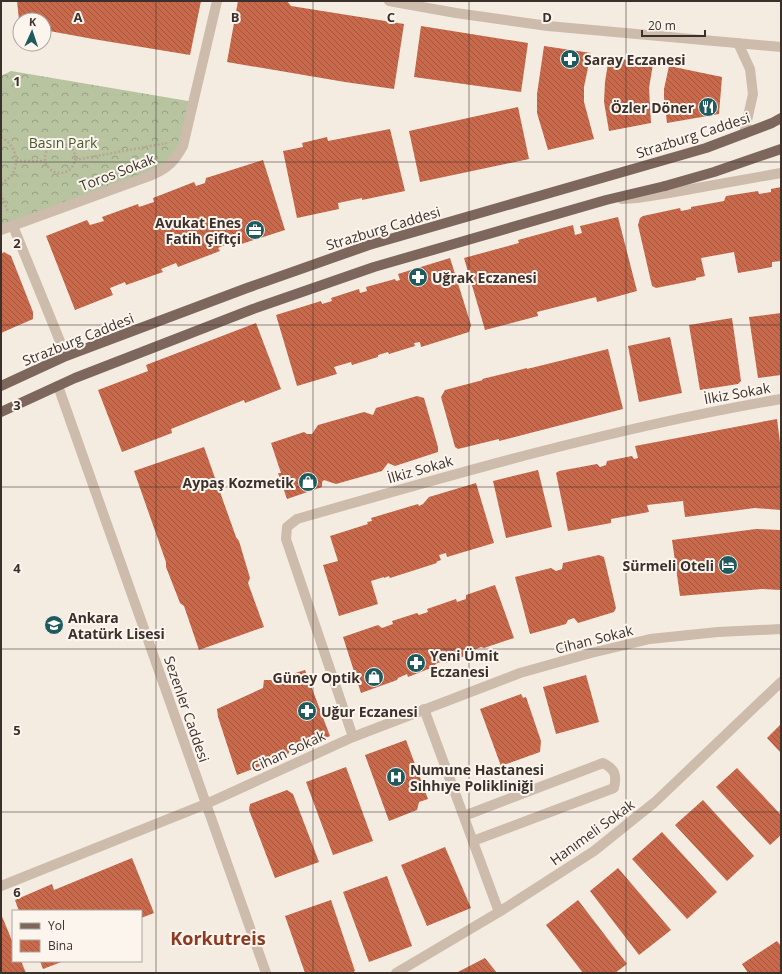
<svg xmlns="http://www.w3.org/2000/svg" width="782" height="974" font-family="'Open Sans',sans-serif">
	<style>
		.forest { fill: url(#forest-crowns) }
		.building { fill: url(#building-back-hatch) }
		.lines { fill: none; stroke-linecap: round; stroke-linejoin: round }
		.path { stroke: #b9a596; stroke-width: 2.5; stroke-dasharray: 2 2; stroke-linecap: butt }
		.minor { stroke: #cdbbac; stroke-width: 10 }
		.major { stroke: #7d675c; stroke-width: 10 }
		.major-bridge { stroke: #7d675c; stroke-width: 10 }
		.grid { fill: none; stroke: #3b302b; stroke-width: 1; stroke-opacity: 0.55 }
		.labels { text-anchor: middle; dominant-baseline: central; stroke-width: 4; stroke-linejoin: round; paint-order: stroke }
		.poi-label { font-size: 14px; font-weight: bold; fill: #3b302b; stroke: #fbf5ee; text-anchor: start }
		.street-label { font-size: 14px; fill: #3b302b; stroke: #fbf5ee }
		.park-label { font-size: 14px; fill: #4a5a2e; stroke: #fbf5ee }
		.district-label { font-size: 18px; font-weight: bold; fill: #8c3b22; stroke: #fbf5ee }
		.grid-label { font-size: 13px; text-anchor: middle; font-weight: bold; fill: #3b302b; stroke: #fbf5ee; stroke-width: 4; stroke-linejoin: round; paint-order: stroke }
	</style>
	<defs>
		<pattern id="forest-crowns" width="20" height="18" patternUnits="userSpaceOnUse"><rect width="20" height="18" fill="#b8c4a0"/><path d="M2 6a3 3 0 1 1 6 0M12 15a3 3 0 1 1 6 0" fill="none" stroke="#97a083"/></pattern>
		<pattern id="building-back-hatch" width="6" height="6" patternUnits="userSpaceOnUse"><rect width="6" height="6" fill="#c8694b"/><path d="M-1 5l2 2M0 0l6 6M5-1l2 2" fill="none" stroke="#a4573f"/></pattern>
	</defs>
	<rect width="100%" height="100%" fill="#f4ebe1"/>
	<!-- forest -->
	<path class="forest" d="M11,71L194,102L172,163L1,230V76Z"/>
	<!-- building -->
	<g class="building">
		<path d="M17,1H201L190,55L93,39L44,30V20H19Z"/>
		<path d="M238,1H287L291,6L404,24L394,89L345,82L227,62Z"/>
		<path d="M421,26L528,43L521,92L414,77Z"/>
		<path d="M544,46L591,53L584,87V102L594,139L548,150L537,113V94Z"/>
		<path d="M609,57L653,64L649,88L651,123L609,131L604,102L605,82Z"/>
		<path d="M669,66L722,77L719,114L667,123L664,98V89Z"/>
		<path d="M518,107L529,159L420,182L409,131Z"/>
		<path d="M390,129L405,191L362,200V198L338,203L339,209L297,218L283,151L303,147L302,143L327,137L328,141Z"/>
		<path d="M263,160L285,230L232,247L227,244L218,248L220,251L178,267L176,263L161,269L163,272L126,285L125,282L110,288L113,295L75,310L46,236L87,220L90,225L104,221L102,217L138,204L139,207L154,202L153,198L194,182L196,186L205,183L206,178Z"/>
		<path d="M781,187V261L772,262V267L738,273L734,252L701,258L705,276L696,278V280L656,288L652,286L638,225L640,218L643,216L680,208L681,211L691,209V207L724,201L726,196L758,191L759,194L771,192V189Z"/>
		<path d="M618,217L637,291L597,302L596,297L537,312L538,316L485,330L464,258L519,243L518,240L573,225L575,235L582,233L580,226Z"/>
		<path d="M4,252L11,256L33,312V319L1,333V254Z"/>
		<path d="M450,258L471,325L469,332L421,347L420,342L414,343L415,346L389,354L388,352L378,355V357L352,365L351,362L334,367L337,374L297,386L276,315L321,301L322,304L332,301L331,298L359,289L360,293L367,291L366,287L395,279L396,281L400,280L398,274Z"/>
		<path d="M781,313V375L758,378L749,317Z"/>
		<path d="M732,318L741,381L738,384L700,390L689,325Z"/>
		<path d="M256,323L281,389L245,403L244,400L171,429L172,433L122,452L98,390L148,371L146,365Z"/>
		<path d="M670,337L682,393L639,402L628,346Z"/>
		<path d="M608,349L623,409L499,441V439L458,449L455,447L441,397L445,390L483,380L482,379L527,368V369Z"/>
		<path d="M417,396L424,398L438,447V452L395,466L388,463L382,471L336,484L324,480L322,482V487L287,499L278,473H281L271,443L304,432L307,434H312L318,425L364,412L373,415L376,408Z"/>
		<path d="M777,419L781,450V510L755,508L685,517L683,501L647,505L649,512L611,519V523L568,531L556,473L559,471L597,464L600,467L606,465L607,461L632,456L634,459L638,458L635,446Z"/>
		<path d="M204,447L236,537L239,541L250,578L248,583L264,627L199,650L184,606L180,603L166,567V562L134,471Z"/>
		<path d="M538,470L552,527L506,538L493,481Z"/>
		<path d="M476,483L494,543L447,557L446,553L439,555L441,560L436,562L437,563L390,578L389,576L384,578V577L371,581L378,604L339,616L323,565L338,561L330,536L368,524L367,522L372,521L371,518L418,504L419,506L423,504L429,497Z"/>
		<path d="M756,529L781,530V590L762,589L680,596L672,540Z"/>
		<path d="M599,555L604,557L616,608L614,612L578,623L574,618L568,620L566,624L530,634L515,577L551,568L556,571L562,569L563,563Z"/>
		<path d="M495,585L514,638L484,648L481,647L472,651L473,653L446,663V660L435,664L436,666L408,677L407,674L398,678L397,680L361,693L343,637L378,625L382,628L393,624L392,621L417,613L419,615L428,612L427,609L456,599L457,602L466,599V595Z"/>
		<path d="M305,670L330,736L292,753L289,749V753L286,756L237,775L218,717L217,709L263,688L264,680H273Z"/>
		<path d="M586,675L599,722L556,734L543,687Z"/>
		<path d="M521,694L523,698L526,697L541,741L540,752L501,766L480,709Z"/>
		<path d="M781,724V753L767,738Z"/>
		<path d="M406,740L428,799L419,802L417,810L389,821L365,755Z"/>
		<path d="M346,767L373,841L333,855L306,782Z"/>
		<path d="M737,768L781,815V835L770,845L716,787Z"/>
		<path d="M287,790L293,794L319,862L275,878L249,810L250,804Z"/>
		<path d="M703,800L754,856L727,881L675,825Z"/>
		<path d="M662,832L717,892L687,919L632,859Z"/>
		<path d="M445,847L471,908L427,926L401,865Z"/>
		<path d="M132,858L154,913L141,918V911H19L15,900L52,884L54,890Z"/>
		<path d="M618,868L671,930L639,955L590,891Z"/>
		<path d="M387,876L412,946L369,962L343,892Z"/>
		<path d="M331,900L355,971L351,973H305L285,916Z"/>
		<path d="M578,900L627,964L615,973H583L546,925Z"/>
		<path d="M1,914L13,943V961H21L26,973H1Z"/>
		<path d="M777,941L781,946V973H748L742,964Z"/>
		<path d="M485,958L497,973H456Z"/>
		<path d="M40,961H64L43,969Z"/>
	</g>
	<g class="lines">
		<!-- path -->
		<g class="path">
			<path d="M1,137C20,147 22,174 1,183"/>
			<circle cx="60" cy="158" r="15"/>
			<path d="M75,160L167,143"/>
			<path d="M16,161H45"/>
			<path d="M1,194L8,212"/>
		</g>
		<!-- minor -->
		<g class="minor">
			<path d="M389,1L456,13L548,26L781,47"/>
			<path d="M738,43L750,69L753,94L744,134"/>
			<path d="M622,199L637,198L669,193L781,173"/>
			<path d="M13,226L66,356"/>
			<path d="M1,230L152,175C168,168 174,162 183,146L217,1"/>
			<path d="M58,386L266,973"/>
			<path d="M424,709L499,912"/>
			<path d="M353,737L286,539L287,527L297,519C457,473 617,427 781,399"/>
			<path d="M464,816L603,763C615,769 617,775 614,788L473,841"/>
			<path d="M1,886L206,804L353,737L520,673L591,653L650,639L718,632L781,629"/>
			<path d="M396,973L499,912L594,851L655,802L781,682"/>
		</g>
		<!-- major -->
		<g class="major">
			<path d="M1,386L66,356L247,288L369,245L706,148L772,123L781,118"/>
			<path d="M1,412L75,378L253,309L374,267L606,200L665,186"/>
		</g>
		<!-- major-bridge -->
		<path class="major-bridge" d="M665,186L714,172L781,149"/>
	</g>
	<!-- grid -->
	<path class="grid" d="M156,1V973M313,1V973M469,1V973M626,1V973M1,162H781M1,325H781M1,487H781M1,649H781M1,812H781"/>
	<!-- icons -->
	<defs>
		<symbol id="pharmacy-disc" viewBox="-11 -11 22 22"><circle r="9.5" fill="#1f5a5e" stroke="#fbf5ee"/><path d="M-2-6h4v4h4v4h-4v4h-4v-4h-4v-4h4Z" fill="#fff"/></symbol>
		<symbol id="restaurant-disc" viewBox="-11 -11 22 22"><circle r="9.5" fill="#1f5a5e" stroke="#fbf5ee"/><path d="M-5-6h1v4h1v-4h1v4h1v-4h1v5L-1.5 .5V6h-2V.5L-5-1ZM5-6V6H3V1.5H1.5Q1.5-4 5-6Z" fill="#fff"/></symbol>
		<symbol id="office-disc" viewBox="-11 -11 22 22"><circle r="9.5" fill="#1f5a5e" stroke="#fbf5ee"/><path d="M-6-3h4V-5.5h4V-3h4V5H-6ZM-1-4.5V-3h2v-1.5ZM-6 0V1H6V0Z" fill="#fff"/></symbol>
		<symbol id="shop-disc" viewBox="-11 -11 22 22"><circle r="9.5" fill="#1f5a5e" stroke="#fbf5ee"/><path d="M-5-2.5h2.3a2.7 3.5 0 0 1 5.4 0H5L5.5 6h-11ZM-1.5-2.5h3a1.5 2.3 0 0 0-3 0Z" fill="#fff"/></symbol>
		<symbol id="hotel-disc" viewBox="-11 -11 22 22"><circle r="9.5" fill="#1f5a5e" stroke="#fbf5ee"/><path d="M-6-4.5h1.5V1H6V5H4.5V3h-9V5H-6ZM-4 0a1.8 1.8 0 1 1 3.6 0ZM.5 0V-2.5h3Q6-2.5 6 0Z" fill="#fff"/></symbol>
		<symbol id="school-disc" viewBox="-11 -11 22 22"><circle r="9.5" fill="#1f5a5e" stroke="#fbf5ee"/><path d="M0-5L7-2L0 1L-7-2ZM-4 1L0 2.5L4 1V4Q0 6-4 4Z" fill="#fff"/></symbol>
		<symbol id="hospital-disc" viewBox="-11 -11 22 22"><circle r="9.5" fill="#1f5a5e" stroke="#fbf5ee"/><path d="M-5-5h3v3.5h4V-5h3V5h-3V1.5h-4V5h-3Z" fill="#fff"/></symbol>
	</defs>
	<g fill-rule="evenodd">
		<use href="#pharmacy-disc" x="559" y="48" width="22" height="22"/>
		<use href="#restaurant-disc" x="697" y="96" width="22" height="22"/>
		<use href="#office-disc" x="244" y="219" width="22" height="22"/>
		<use href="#pharmacy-disc" x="407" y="266" width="22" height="22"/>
		<use href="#shop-disc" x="297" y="471" width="22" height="22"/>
		<use href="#hotel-disc" x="717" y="554" width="22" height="22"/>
		<use href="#school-disc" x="43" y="614" width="22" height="22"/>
		<use href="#pharmacy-disc" x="405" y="652" width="22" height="22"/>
		<use href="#shop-disc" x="363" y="666" width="22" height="22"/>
		<use href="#pharmacy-disc" x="296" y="700" width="22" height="22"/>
		<use href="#hospital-disc" x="385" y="766" width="22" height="22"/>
	</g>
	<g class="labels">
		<!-- poi labels -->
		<g class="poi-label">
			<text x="584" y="59">Saray Eczanesi</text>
			<text x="694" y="107" text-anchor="end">Özler Döner</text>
			<text x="241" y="222" text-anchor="end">Avukat Enes<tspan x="241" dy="16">Fatih Çiftçi</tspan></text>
			<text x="432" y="277">Uğrak Eczanesi</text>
			<text x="294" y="482" text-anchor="end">Aypaş Kozmetik</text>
			<text x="714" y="565" text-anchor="end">Sürmeli Oteli</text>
			<text x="68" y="617">Ankara<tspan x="68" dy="16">Atatürk Lisesi</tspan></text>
			<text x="430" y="655">Yeni Ümit<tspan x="430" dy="16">Eczanesi</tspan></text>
			<text x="360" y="677" text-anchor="end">Güney Optik</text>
			<text x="321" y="711">Uğur Eczanesi</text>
			<text x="410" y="769">Numune Hastanesi<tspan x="410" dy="16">Sıhhıye Polikliniği</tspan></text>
		</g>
		<!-- street labels -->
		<g class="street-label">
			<text transform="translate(693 135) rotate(-18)">Strazburg Caddesi</text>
			<text transform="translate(117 172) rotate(-21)">Toros Sokak</text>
			<text transform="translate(383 228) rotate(-17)">Strazburg Caddesi</text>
			<text transform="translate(78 339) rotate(-22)">Strazburg Caddesi</text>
			<text transform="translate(737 393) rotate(-10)">İlkiz Sokak</text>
			<text transform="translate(420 469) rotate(-16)">İlkiz Sokak</text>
			<text transform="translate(594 639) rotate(-14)">Cihan Sokak</text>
			<text transform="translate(187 709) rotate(71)">Sezenler Caddesi</text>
			<text transform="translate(288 751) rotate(-25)">Cihan Sokak</text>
			<text transform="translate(592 832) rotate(-36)">Hanımeli Sokak</text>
		</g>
		<!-- park labels -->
		<g class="park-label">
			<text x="63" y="142">Basın Park</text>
		</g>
		<!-- district labels -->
		<g class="district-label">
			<text x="218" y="938">Korkutreis</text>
		</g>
	</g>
	<g class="grid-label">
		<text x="78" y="22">A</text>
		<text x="235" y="22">B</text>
		<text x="391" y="22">C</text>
		<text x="547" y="22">D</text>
		<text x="17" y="86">1</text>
		<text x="17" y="248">2</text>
		<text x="17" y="410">3</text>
		<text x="17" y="573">4</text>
		<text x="17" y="735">5</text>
		<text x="17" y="897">6</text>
	</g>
	<!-- border -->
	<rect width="782" height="974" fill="none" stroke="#3b302b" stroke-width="4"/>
	<!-- legend -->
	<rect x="12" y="910" width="130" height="52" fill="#fbf5ee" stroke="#aea6a0"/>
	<rect x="20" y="923" width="20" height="6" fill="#7d675c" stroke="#aea6a0"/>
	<text x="48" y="930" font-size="12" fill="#3b302b">Yol</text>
	<rect x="20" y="940" width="20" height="12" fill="url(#building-back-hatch)" stroke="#aea6a0"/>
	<text x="48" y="950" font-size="12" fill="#3b302b">Bina</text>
	<!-- north arrow -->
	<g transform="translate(32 32) rotate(3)"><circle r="19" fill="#fbf5ee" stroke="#aea6a0"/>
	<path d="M0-3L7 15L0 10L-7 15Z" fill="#1f5a5e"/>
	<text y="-6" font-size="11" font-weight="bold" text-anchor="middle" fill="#3b302b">K</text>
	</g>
	<!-- scale -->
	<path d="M642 30v6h63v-6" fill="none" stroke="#3b302b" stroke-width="2"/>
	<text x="648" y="30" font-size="12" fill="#3b302b" stroke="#fbf5ee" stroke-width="3" paint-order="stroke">20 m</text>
</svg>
